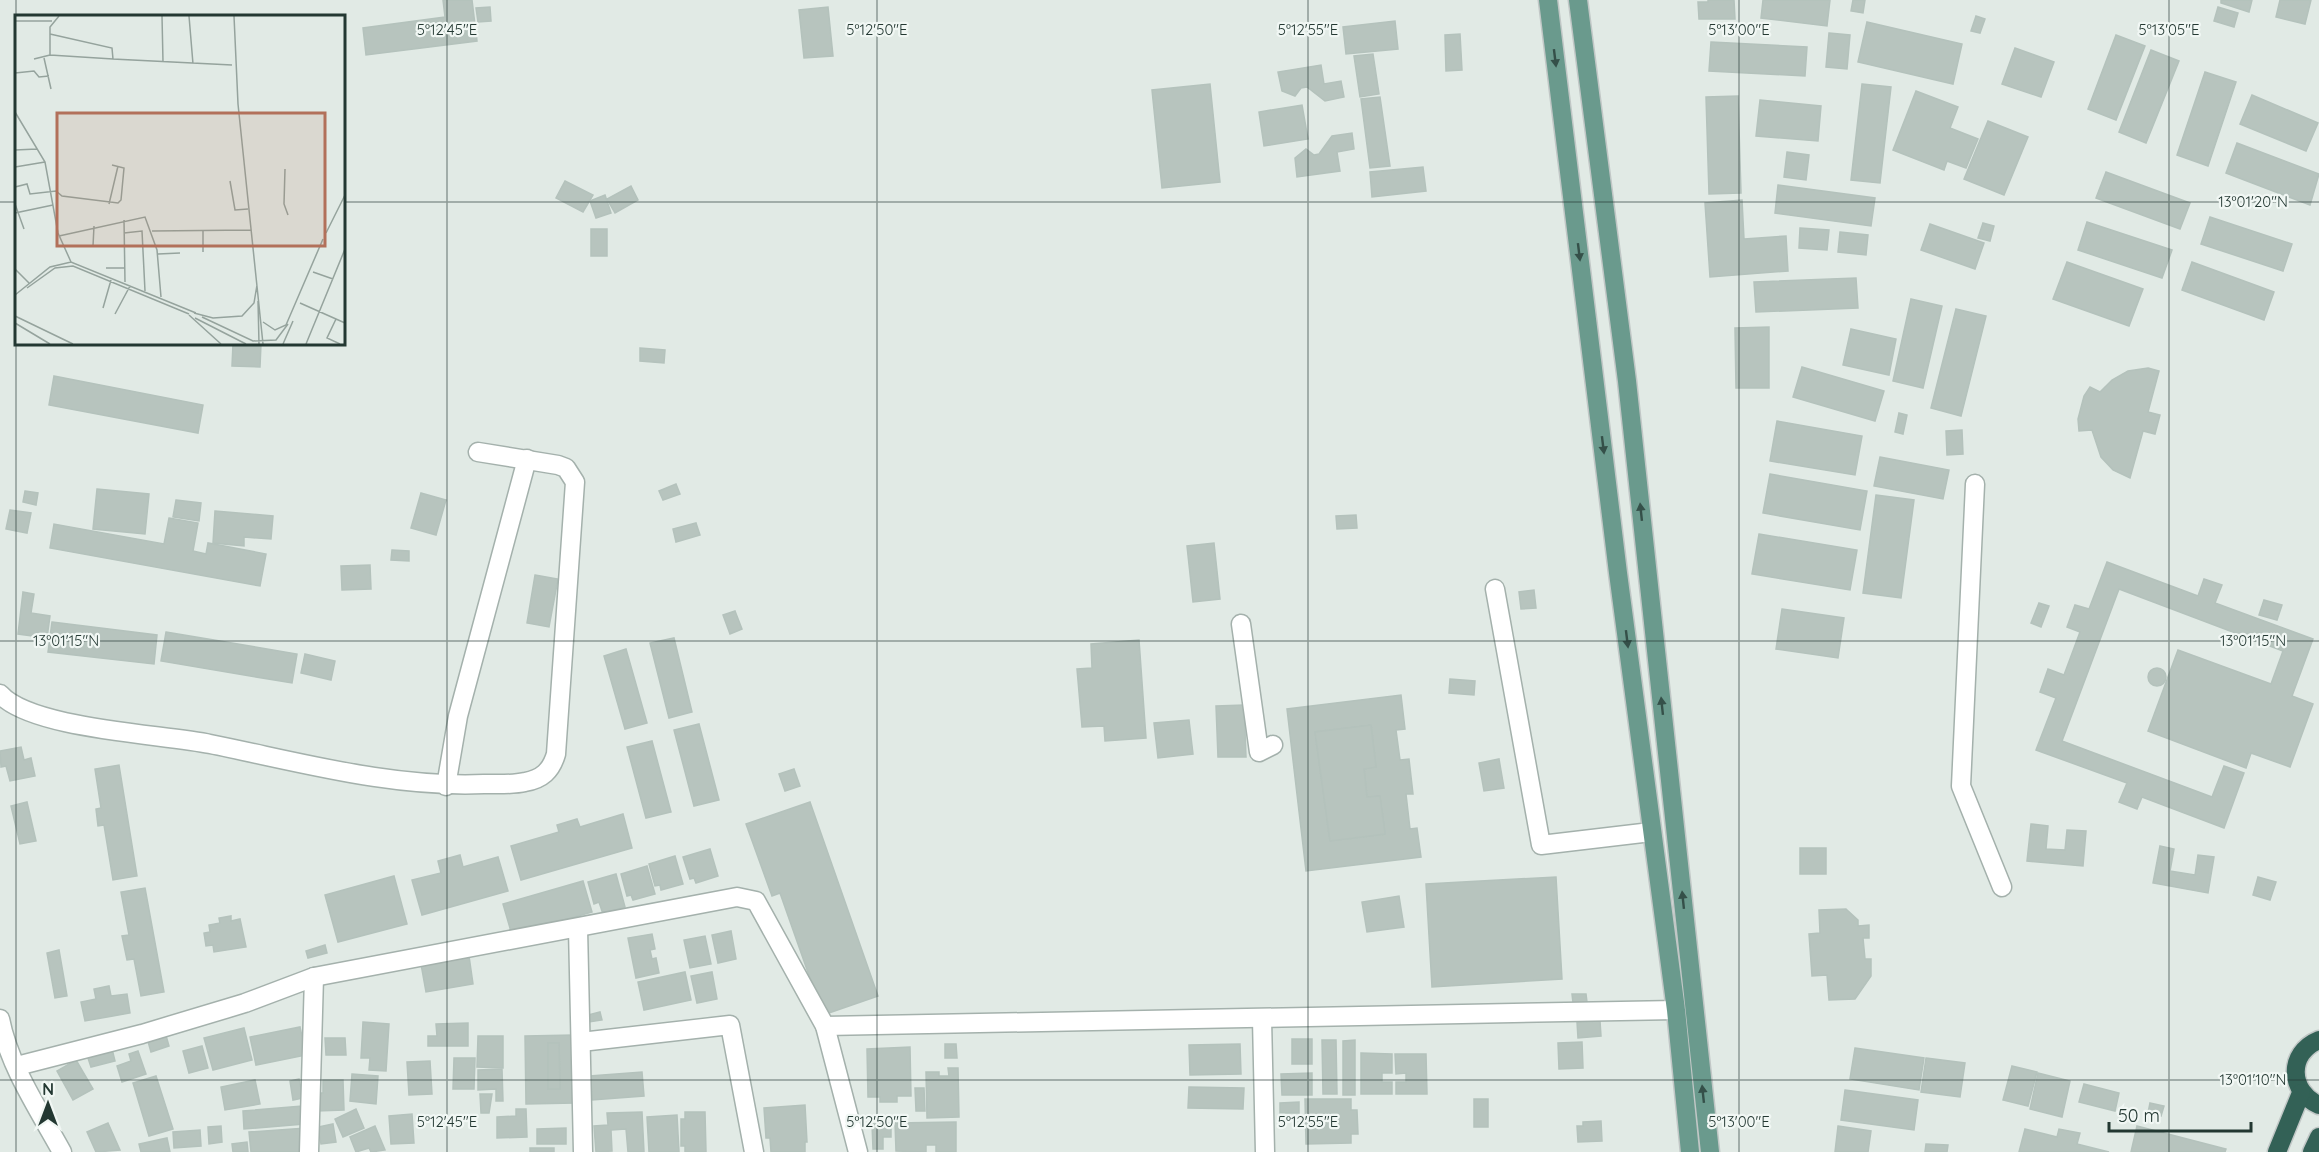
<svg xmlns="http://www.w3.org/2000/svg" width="2319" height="1152" font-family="Quicksand,sans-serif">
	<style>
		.building { fill: #b7c4be; stroke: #b4c2bc; stroke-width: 1.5; fill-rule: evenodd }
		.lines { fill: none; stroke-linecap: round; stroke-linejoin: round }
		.street-casing { stroke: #a4b1ac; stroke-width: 21 }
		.primary-casing { stroke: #c1c7c6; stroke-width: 21 }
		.highway-casing { stroke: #c1c7c6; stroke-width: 21 }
		.street { stroke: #fff; stroke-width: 18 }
		.primary { stroke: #6a9a8d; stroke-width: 18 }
		.highway { stroke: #336156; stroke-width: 18 }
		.oneway { fill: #355049 }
		.ticks { fill: none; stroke: #233832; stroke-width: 1.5; stroke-opacity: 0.45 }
		.inset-road { fill: none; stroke: #95a39d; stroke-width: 1.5 }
		.view { fill: #b2705a; fill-opacity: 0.15; stroke: #b2705a; stroke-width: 3 }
		.inset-edge { fill: none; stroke: #233832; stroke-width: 3 }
		.ticks-label { font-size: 15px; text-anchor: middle; fill: #233832; stroke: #f1f7f4; stroke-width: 4.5; stroke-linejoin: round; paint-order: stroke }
	</style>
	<rect width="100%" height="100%" fill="#e1eae5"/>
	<!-- building -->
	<g class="building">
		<path d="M443,0H472L477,41L366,55L363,28L445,17Z"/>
		<path d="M1708,0H1734L1735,19H1699L1698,2H1708Z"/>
		<path d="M1763,0H1830L1827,26L1761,18Z"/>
		<path d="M1853,0H1865L1863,13L1851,11Z"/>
		<path d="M2221,0H2252L2249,12L2221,3Z"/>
		<path d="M2280,0H2311L2305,24L2276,17Z"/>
		<path d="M490,7L491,21L478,22L476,8Z"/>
		<path d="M828,7L833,56L804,58L799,10Z"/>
		<path d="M2218,7L2238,13L2234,27L2214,21Z"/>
		<path d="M1976,16L1985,19L1980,33L1971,31Z"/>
		<path d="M1395,21L1398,49L1346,54L1343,27Z"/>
		<path d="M1867,22L1962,44L1953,84L1858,62Z"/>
		<path d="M1829,33L1850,35L1847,69L1826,67Z"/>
		<path d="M1460,34L1462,70L1446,71L1445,35Z"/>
		<path d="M2116,35L2145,46L2116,120L2088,109Z"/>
		<path d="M1711,42L1807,47L1805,76L1709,71Z"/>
		<path d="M2015,48L2054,62L2041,97L2002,84Z"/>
		<path d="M2151,50L2179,61L2146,143L2119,132Z"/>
		<path d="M1373,54L1379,94L1360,97L1354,56Z"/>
		<path d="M1321,65L1324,84L1341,81L1344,97L1325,101L1307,87L1301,88L1295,96L1282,91L1278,72Z"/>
		<path d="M2205,72L2236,82L2208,166L2177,155Z"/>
		<path d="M1210,84L1220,182L1162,188L1152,90Z"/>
		<path d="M1862,84L1891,87L1880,183L1851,180Z"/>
		<path d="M1916,91L1958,107L1950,128L1978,139L1966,168L1947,161L1944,170L1893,150Z"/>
		<path d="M2252,95L2318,123L2306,151L2240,124Z"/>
		<path d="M1738,96L1741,193L1709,194L1706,97Z"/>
		<path d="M1380,97L1390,166L1370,168L1361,99Z"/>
		<path d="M1760,100L1821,106L1818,141L1756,136Z"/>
		<path d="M1302,105L1308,139L1264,146L1259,112Z"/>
		<path d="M1988,121L2028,137L2004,195L1964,179Z"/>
		<path d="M1352,133L1354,149L1337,152L1340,171L1297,177L1295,158L1306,149L1314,155L1319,154L1332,136Z"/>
		<path d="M2237,143L2319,174L2310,205L2226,173Z"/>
		<path d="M1787,152L1809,155L1806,180L1784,177Z"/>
		<path d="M1423,167L1426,191L1372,197L1370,172Z"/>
		<path d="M2106,172L2190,203L2180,229L2096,198Z"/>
		<path d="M565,181L593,195L583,212L556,198Z"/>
		<path d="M1778,185L1875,198L1871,226L1775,213Z"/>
		<path d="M631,186L638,200L615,213L607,199Z"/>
		<path d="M605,195L611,213L596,218L590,201Z"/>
		<path d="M1742,200L1744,239L1786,236L1788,271L1710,277L1705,203Z"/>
		<path d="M2210,217L2292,244L2283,271L2201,244Z"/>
		<path d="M2087,222L2172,250L2162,278L2078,250Z"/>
		<path d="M1983,223L1994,226L1990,241L1978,238Z"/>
		<path d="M1930,224L1984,243L1975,269L1921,250Z"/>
		<path d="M1800,228L1829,230L1827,250L1799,248Z"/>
		<rect x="591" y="229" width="16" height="27"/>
		<path d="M1840,232L1868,235L1866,255L1838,252Z"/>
		<path d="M2067,262L2143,289L2129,326L2053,299Z"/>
		<path d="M2192,262L2274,292L2264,320L2182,290Z"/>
		<path d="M1856,278L1858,308L1756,312L1754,282Z"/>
		<path d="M1911,299L1942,306L1923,388L1893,381Z"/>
		<path d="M1956,309L1986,316L1961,416L1931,408Z"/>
		<path d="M1769,327V388H1736L1735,328Z"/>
		<path d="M1851,329L1896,339L1889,375L1843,365Z"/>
		<path d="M233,344H261L260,367L232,366Z"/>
		<path d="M640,348L665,350L664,363L640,361Z"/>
		<path d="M1802,367L1884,391L1875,421L1793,397Z"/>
		<path d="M2148,368L2159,371L2148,412L2160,415L2155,434L2143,431L2130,478L2113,470L2101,457L2092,430L2079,431L2078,419L2084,396L2090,387L2100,392L2112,380L2128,371Z"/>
		<path d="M54,376L203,405L198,433L49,405Z"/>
		<path d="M1899,413L1907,415L1903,434L1895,432Z"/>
		<path d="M1777,421L1862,436L1855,475L1770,461Z"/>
		<path d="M1962,430L1963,454L1947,455L1946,431Z"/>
		<path d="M1880,457L1949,470L1943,499L1874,486Z"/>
		<path d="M1770,474L1867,491L1860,530L1763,513Z"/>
		<path d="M676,484L680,494L663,500L659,491Z"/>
		<path d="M97,489L149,494L145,534L93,529Z"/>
		<path d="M25,491L38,493L36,505L23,502Z"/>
		<path d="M421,493L446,500L436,535L411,528Z"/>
		<path d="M1876,495L1914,500L1901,598L1863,593Z"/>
		<path d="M176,500L201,503L199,521L173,517Z"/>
		<path d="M10,510L31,513L27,533L6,529Z"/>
		<path d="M215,511L273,516L271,539L244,537V546L213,543Z"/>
		<path d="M1356,515L1357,528L1337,529L1336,516Z"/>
		<path d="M169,518L198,523L193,551L206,554L208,543L266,554L260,586L50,548L54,524L164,544Z"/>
		<path d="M696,523L700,535L676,542L673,529Z"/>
		<path d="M1759,534L1857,550L1850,590L1752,574Z"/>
		<path d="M1214,543L1220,599L1193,602L1187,546Z"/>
		<path d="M392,550L409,551V561L391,560Z"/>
		<path d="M2107,562L2198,596L2204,579L2222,585L2215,603L2313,639L2292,696L2313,704L2290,767L2251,753L2246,768L2148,731L2178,650L2271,684L2283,651L2119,589L2062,741L2212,797L2224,766L2244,773L2224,828L2142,797L2137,809L2119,802L2127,783L2036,750L2056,698L2040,692L2048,669L2064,675L2080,632L2067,627L2075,605L2089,609Z"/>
		<path d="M370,565L371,589L342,590L341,566Z"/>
		<path d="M535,575L558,579L549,627L527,623Z"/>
		<path d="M1534,590L1536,608L1521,609L1519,592Z"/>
		<path d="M23,592L34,594L31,613L50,616L47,638L18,634Z"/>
		<path d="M2264,600L2282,605L2277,620L2259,615Z"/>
		<path d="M2039,603L2049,606L2041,627L2031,623Z"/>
		<path d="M1782,609L1844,618L1838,658L1776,649Z"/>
		<path d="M735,611L742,629L730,634L723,615Z"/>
		<path d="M52,622L157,635L154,664L48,652Z"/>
		<path d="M166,632L297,654L292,683L161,661Z"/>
		<path d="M674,638L692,712L669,718L650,643Z"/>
		<path d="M1139,640L1146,738L1105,741L1104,726L1082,727L1077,669L1092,668L1091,644Z"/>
		<path d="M626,649L647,723L625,729L604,656Z"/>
		<path d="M305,654L335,661L331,680L301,673Z"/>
		<circle cx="2157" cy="677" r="9"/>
		<path d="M1450,679L1475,681L1474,695L1449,693Z"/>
		<path d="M1401,695L1405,729L1396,730L1400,760L1409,759L1413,794H1406L1410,829L1417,828L1421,857L1306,871L1287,709ZM1371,725L1376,767L1364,769L1367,797L1380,796L1385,834L1330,841L1315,732Z"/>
		<path d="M1244,705L1246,757H1218L1216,706Z"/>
		<path d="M1189,720L1193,754L1158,758L1154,723Z"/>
		<path d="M699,724L719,800L694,806L674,730Z"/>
		<path d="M1371,725L1376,767L1364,769L1367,797L1380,796L1385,834L1330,841L1315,732Z"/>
		<path d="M652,741L671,812L646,818L627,747Z"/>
		<path d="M21,747L24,760L31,758L35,776L10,781L6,766L1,767L0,751Z"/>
		<path d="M1499,759L1504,788L1484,791L1479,763Z"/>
		<path d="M119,765L137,876L113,880L104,825L98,826L96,809L101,808L95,769Z"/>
		<path d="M794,769L800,786L785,791L779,774Z"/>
		<path d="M27,802L36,841L20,844L11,806Z"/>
		<path d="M810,802L878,996L823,1015L780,893L772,896L746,824Z"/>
		<path d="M623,814L632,848L521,880L511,846L559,832L557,825L577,819L580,827Z"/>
		<path d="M2031,824L2048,826L2046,849L2065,850L2067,830L2086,831L2083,866L2027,861Z"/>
		<path d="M2160,846L2174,849L2170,871L2195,875L2198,855L2214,857L2208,893L2153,883Z"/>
		<rect x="1800" y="848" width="26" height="26"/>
		<path d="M710,849L718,876L696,883L694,878L690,879L683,857Z"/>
		<path d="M460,855L463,867L498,857L508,891L422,915L412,880L441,873L438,861Z"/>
		<path d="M675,856L683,884L661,890L660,885L655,886L649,864Z"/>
		<path d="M647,866L655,894L633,900L631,895L627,896L621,874Z"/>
		<path d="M616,874L625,907L603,914L599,902L594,904L588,882Z"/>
		<path d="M394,876L407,924L338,942L325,895Z"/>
		<path d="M1556,877L1562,979L1432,987L1426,884Z"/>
		<path d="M2258,877L2276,882L2270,900L2253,895Z"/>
		<path d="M583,881L592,912L512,935L503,904Z"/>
		<path d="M145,888L164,992L141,996L134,959L127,960L122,936L129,935L121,892Z"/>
		<path d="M1399,896L1404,927L1367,932L1362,902Z"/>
		<path d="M1846,909L1858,920V926L1869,925V938H1863L1865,959H1871V976L1855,999L1829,1000L1827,975L1812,976L1809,934L1820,933L1819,910Z"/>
		<path d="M231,916V921L240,919L246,947L214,952L213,945L206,946L204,933L210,932L209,925L220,923L219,918Z"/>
		<path d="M731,931L736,959L718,963L712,935Z"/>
		<path d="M652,934L655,949L650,950L652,959L656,958L659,973L636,978L628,938Z"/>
		<path d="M705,936L711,964L690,968L684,940Z"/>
		<path d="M325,945L327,953L308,958L306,951Z"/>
		<path d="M59,950L67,996L55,998L47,953Z"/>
		<path d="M469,956L473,984L426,992L421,964Z"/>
		<path d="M685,972L691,1000L644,1010L638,982Z"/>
		<path d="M712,972L717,999L697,1003L691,976Z"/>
		<path d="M109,986L111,996L127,994L130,1013L85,1021L81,1002L96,999L94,989Z"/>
		<path d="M1572,994H1586L1587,1002L1573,1003Z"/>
		<path d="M600,1012L602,1020L589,1022L588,1015Z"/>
		<path d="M1600,1021L1601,1036L1578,1038L1577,1022Z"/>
		<path d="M363,1022L389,1024L386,1071L369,1070L370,1058H361Z"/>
		<path d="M468,1023V1046H428V1036H437L436,1024Z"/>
		<path d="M300,1027L306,1055L256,1065L250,1037Z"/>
		<path d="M244,1028L252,1060L213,1070L204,1038Z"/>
		<path d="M165,1032L169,1046L151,1052L147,1038Z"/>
		<path d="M574,1035L575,1103L526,1104L525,1036ZM548,1043H559L560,1089H548Z"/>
		<path d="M478,1036H503V1068L477,1067Z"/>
		<path d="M325,1038H345L346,1055H326Z"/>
		<rect x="1292" y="1039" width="20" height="25"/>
		<path d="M1322,1040H1336L1337,1094H1323Z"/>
		<path d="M1355,1040V1095H1343V1041Z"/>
		<path d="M1582,1042L1583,1068L1559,1069L1558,1043Z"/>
		<path d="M548,1043H559L560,1089H548Z"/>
		<path d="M945,1044H956L957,1058H945Z"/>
		<path d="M1240,1044L1241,1074L1190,1075L1189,1045Z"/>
		<path d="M202,1046L208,1068L189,1073L183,1051Z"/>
		<path d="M910,1047L911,1096H897V1102H880V1097H868L867,1049Z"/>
		<path d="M1855,1048L1924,1058L1919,1090L1850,1079Z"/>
		<path d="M112,1049L115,1061L91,1067L87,1055Z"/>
		<path d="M138,1051L146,1074L122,1082L117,1066L131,1061L129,1054Z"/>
		<path d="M1361,1053L1392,1054V1073H1382V1082H1392V1094H1361Z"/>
		<path d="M1395,1054H1426L1427,1094H1396V1082H1406V1073L1396,1074Z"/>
		<path d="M454,1058H475L474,1089H453Z"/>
		<path d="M1926,1058L1965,1063L1960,1097L1921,1092Z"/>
		<path d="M76,1060L93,1089L73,1100L57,1071Z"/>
		<path d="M430,1061L432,1094L409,1095L407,1062Z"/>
		<path d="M2012,1066L2037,1072L2028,1106L2003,1100Z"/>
		<path d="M948,1068H958L959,1117L927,1118L926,1072H939V1076H949Z"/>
		<path d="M502,1069L503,1101H496V1089L478,1090V1070Z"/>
		<path d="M642,1072L644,1096L592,1100L590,1076Z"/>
		<path d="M1312,1073V1095H1282L1281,1074Z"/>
		<path d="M2038,1073L2070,1081L2062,1117L2030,1109Z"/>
		<path d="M352,1074L378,1076L376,1104L350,1101Z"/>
		<path d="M156,1076L173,1129L149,1136L133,1083Z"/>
		<path d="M299,1079L303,1098L293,1100L290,1081Z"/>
		<path d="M255,1080L260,1104L225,1110L221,1087Z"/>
		<path d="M323,1080H343L344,1110L317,1111V1093H323Z"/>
		<path d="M2084,1084L2119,1093L2115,1111L2079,1102Z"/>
		<path d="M1189,1087L1244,1088L1243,1109L1188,1108Z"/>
		<path d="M915,1088H924L925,1111H916Z"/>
		<path d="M1845,1090L1918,1100L1914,1130L1841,1120Z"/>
		<path d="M480,1094H492L489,1113H481Z"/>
		<path d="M1305,1099H1351V1110H1357L1358,1134H1351V1143L1306,1144Z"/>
		<rect x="1474" y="1099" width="14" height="28"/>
		<path d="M1299,1102V1113H1280V1103Z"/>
		<path d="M2150,1103L2164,1106L2161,1116L2148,1113Z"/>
		<path d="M805,1105L807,1142H805V1152H771L770,1138H766L764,1108Z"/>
		<path d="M302,1106L304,1124L244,1129L243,1111Z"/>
		<path d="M356,1109L364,1128L343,1137L335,1119Z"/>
		<path d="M516,1109H526L527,1137L497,1138V1117L516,1116Z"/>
		<path d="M642,1112L644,1152H628L626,1129L611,1130L612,1151L596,1152L594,1126L608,1125L607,1113Z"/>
		<path d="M685,1112H705L706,1152H685V1146H681V1119H685Z"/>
		<path d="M412,1114L414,1143L391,1144L389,1116Z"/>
		<path d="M677,1115L679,1152H649L647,1117Z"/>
		<path d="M1601,1121L1602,1141L1578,1142L1577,1126H1583V1122Z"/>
		<path d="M956,1122V1152H936V1145H926V1152L896,1151L895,1123Z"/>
		<path d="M108,1123L120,1150L96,1152L87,1132Z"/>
		<path d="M891,1123V1137H883V1149H873L872,1124Z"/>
		<path d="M333,1124L336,1142L321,1144L318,1127Z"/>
		<path d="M221,1126L222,1142L209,1144L208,1127Z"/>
		<path d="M375,1126L385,1150L371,1152L369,1148L356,1152L350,1137Z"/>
		<path d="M1838,1126L1871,1131L1868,1152H1835Z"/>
		<path d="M2137,1126L2226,1149L2225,1152H2131Z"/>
		<path d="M306,1128L308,1152H251L249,1132Z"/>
		<path d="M566,1128V1144H537V1129Z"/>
		<path d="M2025,1129L2057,1137L2059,1129L2080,1133L2077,1144L2109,1152H2019Z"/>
		<path d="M200,1130L201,1146L174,1148L173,1132Z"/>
		<path d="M167,1138L170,1152H141L139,1144Z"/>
		<path d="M247,1142L248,1152H233L232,1144Z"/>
		<path d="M1926,1144L1948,1145L1947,1152H1925Z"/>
		<rect x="530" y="1148" width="24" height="4"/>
	</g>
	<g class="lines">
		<defs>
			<g id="street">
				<path d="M1975,484L1961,786L2002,887"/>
				<path d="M1495,589L1541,845L1651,832"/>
				<path d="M1241,624L1259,752L1273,745"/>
				<path d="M0,694C31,729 161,734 210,744C300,762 391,788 484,784C497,784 512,785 525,782C542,779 551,771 556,754L575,482L566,468L558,465L478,452"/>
				<path d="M446,786L458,716L527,459"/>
				<path d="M578,928L583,1152"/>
				<path d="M0,1019C9,1066 39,1110 62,1152"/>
				<path d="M1262,1019L1265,1152"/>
				<path d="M825,1026L1676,1010"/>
				<path d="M581,1042L730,1025L754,1152"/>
				<path d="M17,1066L142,1034L245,1003L314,977L737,897L756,901L825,1026L858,1152"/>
				<path d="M309,1152L314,977"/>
			</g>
			<g id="primary">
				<path d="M1548,0L1618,573L1676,1010L1690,1152"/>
				<path d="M1578,0L1627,381L1710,1152"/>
			</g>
			<g id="highway">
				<path d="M2319,1040C2287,1053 2289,1092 2319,1105"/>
				<path d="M2277,1152L2301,1093"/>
				<path d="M2312,1152L2319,1137"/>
			</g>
		</defs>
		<!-- street casing -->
		<use href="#street" class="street-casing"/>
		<!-- primary casing -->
		<use href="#primary" class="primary-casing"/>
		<!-- highway casing -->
		<use href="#highway" class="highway-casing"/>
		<!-- street -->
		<use href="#street" class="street"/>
		<!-- primary -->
		<use href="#primary" class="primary"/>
		<!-- highway -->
		<use href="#highway" class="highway"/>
	</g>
	<!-- one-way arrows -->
	<defs><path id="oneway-solid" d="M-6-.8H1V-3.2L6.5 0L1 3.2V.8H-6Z" transform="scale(1.5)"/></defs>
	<g class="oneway">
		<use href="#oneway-solid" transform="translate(1555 58) rotate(83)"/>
		<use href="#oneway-solid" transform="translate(1579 252) rotate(83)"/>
		<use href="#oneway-solid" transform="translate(1603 445) rotate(83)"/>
		<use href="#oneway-solid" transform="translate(1641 512) rotate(-96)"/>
		<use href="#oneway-solid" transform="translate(1627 639) rotate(83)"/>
		<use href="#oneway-solid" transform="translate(1662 706) rotate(-96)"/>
		<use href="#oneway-solid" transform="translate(1683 900) rotate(-96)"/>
		<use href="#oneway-solid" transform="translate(1703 1094) rotate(-96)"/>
	</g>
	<!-- ticks -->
	<path class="ticks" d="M16,0V1152M447,0V1152M877,0V1152M1308,0V1152M1739,0V1152M2169,0V1152M0,202H16M344,202H2319M0,641H2319M0,1080H2319"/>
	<!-- overview -->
	<g transform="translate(15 15)">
		<rect width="330" height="330" fill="#e1eae5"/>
		<path class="inset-road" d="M147,1L148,47M174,1L178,49M219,1L223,89L248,329M0,6H37M35,19L97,33L98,44L217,50M35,40V12L44,1M29,43L36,74M19,44L35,40L98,44M0,58L19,56L24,62L34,61M0,97L30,147L43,218L56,247M0,135L22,134M0,152L30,147M270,154L269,189L273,200M215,166L220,195L233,194M0,172L12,169L15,179L41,176L47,181L103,188L106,185L109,153L97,150M0,189L9,214M94,189L103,151M0,198L38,190M109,205L110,267M188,215V237M137,216L236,215M109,218L127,216L130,276M311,218L330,180M44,221L130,202L142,235L146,282M78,231L79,211M143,239L165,238M91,253H110M0,254L14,268M298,257L318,264M12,273L40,253L58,251L174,299M0,280L35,252L56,247L181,298M243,286L244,329M285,288L330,308M88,293L96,265M179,298L198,303L227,301L239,288L242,270M100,299L115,271M174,300L206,329M0,301L58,329M187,302L238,326L261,325L273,309M180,303L231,329M321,304L312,323L325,329M248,307L260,315L271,310L308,224M0,308L35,329M268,329L278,306M291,329L330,234"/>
		<path class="view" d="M42,98H310V231H42Z"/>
		<rect width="330" height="330" class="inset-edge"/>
	</g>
	<g class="ticks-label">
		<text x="447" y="35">5°12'45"E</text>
		<text x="877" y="35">5°12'50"E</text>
		<text x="1308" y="35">5°12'55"E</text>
		<text x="1739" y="35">5°13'00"E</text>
		<text x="2169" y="35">5°13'05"E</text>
		<text x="2253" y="207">13°01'20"N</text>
		<text x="66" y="646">13°01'15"N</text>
		<text x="2253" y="646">13°01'15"N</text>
		<text x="2253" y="1085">13°01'10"N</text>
		<text x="447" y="1127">5°12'45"E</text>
		<text x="877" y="1127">5°12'50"E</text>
		<text x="1308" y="1127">5°12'55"E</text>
		<text x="1739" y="1127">5°13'00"E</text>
	</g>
	<!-- north arrow -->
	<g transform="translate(48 1104)" stroke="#f1f7f4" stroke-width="4.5" paint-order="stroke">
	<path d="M0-4.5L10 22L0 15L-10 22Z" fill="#233832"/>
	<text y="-9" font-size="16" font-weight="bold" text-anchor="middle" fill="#233832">N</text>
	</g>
	<!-- scale -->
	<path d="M2109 1122v9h142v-9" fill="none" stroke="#233832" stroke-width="3"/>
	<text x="2118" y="1122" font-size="18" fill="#233832" stroke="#f1f7f4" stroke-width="4.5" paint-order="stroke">50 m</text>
</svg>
